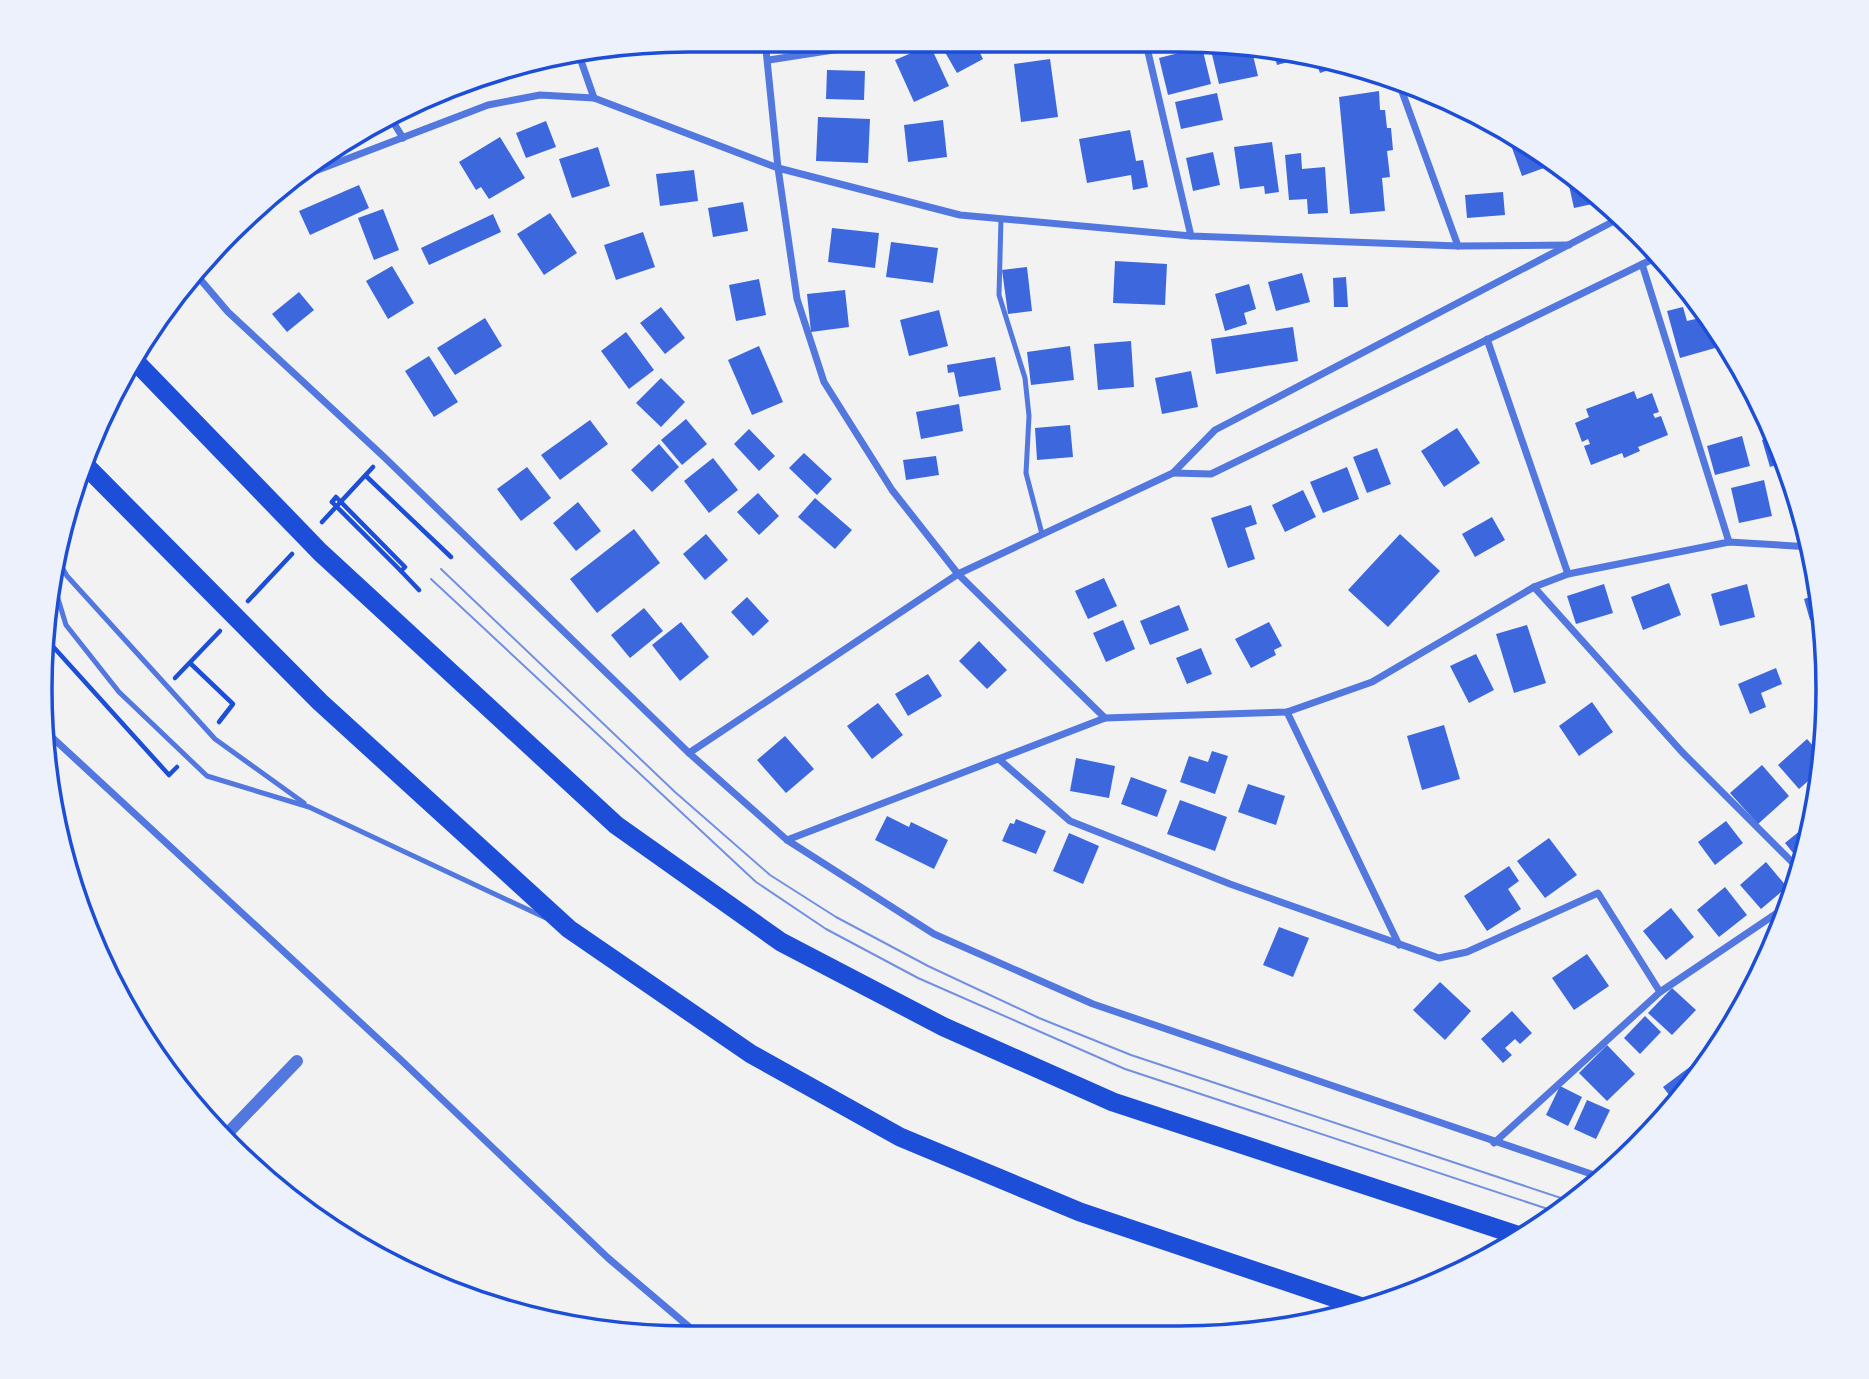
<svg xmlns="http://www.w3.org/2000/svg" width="1869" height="1379" font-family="Raleway,sans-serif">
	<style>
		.building { fill: #3d67dc }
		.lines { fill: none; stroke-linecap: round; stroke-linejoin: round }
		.path { stroke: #1d4ed8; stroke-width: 4.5 }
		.service { stroke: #5277de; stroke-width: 5 }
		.minor { stroke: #5277de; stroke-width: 7 }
		.tertiary { stroke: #5277de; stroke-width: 12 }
		.trunk { stroke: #1d4ed8; stroke-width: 19 }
		.tram { stroke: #7290e2; stroke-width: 2 }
		.rim { fill: none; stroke: #1d4ed8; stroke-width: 3.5 }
	</style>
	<rect width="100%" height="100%" fill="#f2f2f2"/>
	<!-- building -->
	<g class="building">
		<path d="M952,41H974L983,59L957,73L942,47Z"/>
		<path d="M1226,42L1251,47L1258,76L1219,84L1210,46Z"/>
		<path d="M930,45L949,86L914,102L895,60Z"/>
		<path d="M1202,47L1211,84L1168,95L1159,58Z"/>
		<path d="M1273,50L1311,56L1277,65Z"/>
		<path d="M1314,57L1347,62L1348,63L1320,73Z"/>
		<path d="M1050,59L1058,117L1021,122L1014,64Z"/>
		<path d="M827,70L865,71L864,100L826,99Z"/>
		<path d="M1379,91L1380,110H1385L1387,128H1391L1393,150L1387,151L1390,177L1382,178L1385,211L1350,214L1339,97Z"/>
		<path d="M1217,93L1223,120L1181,129L1175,102Z"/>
		<path d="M818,117L870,119L868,163L816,161Z"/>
		<path d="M943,120L947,157L908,162L904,125Z"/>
		<path d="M546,121L556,147L526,158L516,133Z"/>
		<path d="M1130,130L1136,161L1143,160L1148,187L1133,190L1131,175L1087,183L1079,139Z"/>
		<path d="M500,137L525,178L489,199L481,187L476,190L459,162Z"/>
		<path d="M1522,141L1540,149L1555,164L1522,176L1511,145Z"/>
		<path d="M1272,142L1279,192L1265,194L1264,186L1240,189L1234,147Z"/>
		<path d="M598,147L610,186L572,198L559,159Z"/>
		<path d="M1213,152L1220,185L1193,191L1186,158Z"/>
		<path d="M1301,153L1302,169L1325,167L1328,213L1308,214L1307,199L1289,200L1285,155Z"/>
		<path d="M694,170L698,201L660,206L656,174Z"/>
		<path d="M1573,180L1574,182L1597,203L1574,208L1568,181Z"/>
		<path d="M359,185L369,208L310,235L299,211Z"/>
		<path d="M1503,192L1505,215L1467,218L1465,195Z"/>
		<path d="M743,202L748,231L713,237L708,208Z"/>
		<path d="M383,209L399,250L374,260L358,218Z"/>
		<path d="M550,213L577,253L544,275L517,234Z"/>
		<path d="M493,214L501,232L429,265L421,248Z"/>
		<path d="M832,228L879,233L875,268L828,262Z"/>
		<path d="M643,232L655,267L616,280L604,245Z"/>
		<path d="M891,242L938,248L933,283L886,277Z"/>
		<path d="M1115,261L1167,264L1165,305L1113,303Z"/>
		<path d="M392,266L414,303L388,319L366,281Z"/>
		<path d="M1027,267L1032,311L1008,314L1002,270Z"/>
		<path d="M1302,273L1310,302L1276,311L1268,282Z"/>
		<path d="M1346,277L1348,307H1334L1333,278Z"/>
		<path d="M759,279L766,315L736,321L729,285Z"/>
		<path d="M1249,284L1256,309L1244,313L1247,324L1225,331L1215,294Z"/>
		<path d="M845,290L849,327L811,332L807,294Z"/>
		<path d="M299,292L314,310L287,332L272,314Z"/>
		<path d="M661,307L685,338L665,354L640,323Z"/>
		<path d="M1683,307L1687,321L1708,316L1722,346L1680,358L1667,311Z"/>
		<path d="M939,310L948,346L909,356L900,320Z"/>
		<path d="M485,318L502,346L455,375L437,348Z"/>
		<path d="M1293,327L1298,361L1216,374L1211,339Z"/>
		<path d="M626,332L654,370L629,389L601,351Z"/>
		<path d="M1131,341L1134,387L1098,390L1094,344Z"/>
		<path d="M759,346L783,402L752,415L728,360Z"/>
		<path d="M1070,346L1074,380L1031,385L1027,352Z"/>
		<path d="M429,356L458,402L434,417L405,371Z"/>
		<path d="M995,357L1001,390L959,397L954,372L948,373L947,365Z"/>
		<path d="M1191,371L1198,407L1162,414L1155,378Z"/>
		<path d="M661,378L685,402L661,427L636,403Z"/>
		<path d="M1634,391L1637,399L1652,393L1659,412L1653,414L1655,418L1661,416L1668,435L1638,447L1640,451L1624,458L1622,453L1591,465L1584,446L1590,444L1588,439L1582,442L1575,423L1589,417L1586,409Z"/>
		<path d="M959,404L963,431L921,439L916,412Z"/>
		<path d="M686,419L707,444L682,465L661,440Z"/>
		<path d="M590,420L608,444L560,480L541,455Z"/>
		<path d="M1070,425L1073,457L1037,460L1035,428Z"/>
		<path d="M1457,428L1480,463L1444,487L1421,451Z"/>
		<path d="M749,429L775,456L759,471L734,444Z"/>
		<path d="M1742,436L1750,466L1715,475L1707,446Z"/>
		<path d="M1774,436L1784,462L1770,467L1762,440Z"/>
		<path d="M659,444L679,467L652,492L631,470Z"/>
		<path d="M1377,448L1391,484L1367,493L1353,457Z"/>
		<path d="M804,453L832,479L817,495L789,468Z"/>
		<path d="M936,456L939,475L906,480L903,460Z"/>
		<path d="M713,458L738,490L709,513L684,481Z"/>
		<path d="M527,467L551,498L521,521L497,489Z"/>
		<path d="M1347,467L1359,499L1323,513L1310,482Z"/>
		<path d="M1764,480L1772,516L1739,523L1731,488Z"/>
		<path d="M1303,490L1316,517L1285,532L1272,505Z"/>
		<path d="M758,493L779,516L759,535L737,512Z"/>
		<path d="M815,498L852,530L835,549L798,517Z"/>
		<path d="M578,502L601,531L576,551L553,523Z"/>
		<path d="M1251,505L1257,524L1245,528L1255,559L1228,568L1211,518Z"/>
		<path d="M1492,517L1505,540L1475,557L1462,534Z"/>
		<path d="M634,529L660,563L597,613L570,579Z"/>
		<path d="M706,534L728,560L705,580L683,554Z"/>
		<path d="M1400,534L1440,571L1388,627L1348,590Z"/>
		<path d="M1104,578L1117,606L1088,619L1075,591Z"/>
		<path d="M1669,583L1681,615L1643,630L1631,597Z"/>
		<path d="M1604,584L1613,613L1576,624L1567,596Z"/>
		<path d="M1747,584L1755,617L1720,626L1711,594Z"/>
		<path d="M1819,594L1822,616L1810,620L1804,599Z"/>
		<path d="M747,597L769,621L753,636L731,612Z"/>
		<path d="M1179,605L1189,630L1150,645L1140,621Z"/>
		<path d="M644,608L663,631L630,658L611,635Z"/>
		<path d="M1123,620L1135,649L1106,662L1093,633Z"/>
		<path d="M681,622L709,657L680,681L652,645Z"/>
		<path d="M1269,622L1282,646L1274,650L1276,655L1251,668L1235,639Z"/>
		<path d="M1527,625L1546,683L1514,693L1496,634Z"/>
		<path d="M979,641L1007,670L987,689L959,661Z"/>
		<path d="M1201,648L1212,674L1187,684L1176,658Z"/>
		<path d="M1476,654L1494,690L1469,703L1450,666Z"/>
		<path d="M1776,668L1782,684L1761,693L1766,707L1750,714L1738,684Z"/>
		<path d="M928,674L942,696L908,716L895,694Z"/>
		<path d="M1592,702L1613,732L1579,756L1559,726Z"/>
		<path d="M878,703L903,735L872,759L847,726Z"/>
		<path d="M1444,725L1460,779L1422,790L1407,736Z"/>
		<path d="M785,736L814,769L786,793L757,760Z"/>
		<path d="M1807,739L1824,758L1823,768L1799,789L1778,765Z"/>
		<path d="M1212,751L1228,756L1215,794L1180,782L1189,756L1208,762Z"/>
		<path d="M1076,758L1115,766L1109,798L1070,791Z"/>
		<path d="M1762,765L1789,796L1758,824L1730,793Z"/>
		<path d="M1131,777L1167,790L1157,817L1121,804Z"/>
		<path d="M1248,784L1285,796L1276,825L1238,812Z"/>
		<path d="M1180,800L1227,817L1215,851L1167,834Z"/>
		<path d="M887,816L909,827L911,822L948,840L934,869L875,840Z"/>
		<path d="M1016,819L1046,831L1036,854L1002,841L1010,823L1014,824Z"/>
		<path d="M1726,821L1743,843L1715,865L1698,842Z"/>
		<path d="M1812,821L1805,854L1802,864L1785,843Z"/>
		<path d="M1069,833L1099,846L1083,884L1053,871Z"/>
		<path d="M1549,838L1577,875L1545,898L1517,861Z"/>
		<path d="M1766,862L1787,887L1761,909L1740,885Z"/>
		<path d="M1509,866L1519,881L1508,889L1521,909L1487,931L1464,896Z"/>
		<path d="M1725,887L1747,915L1719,937L1697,910Z"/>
		<path d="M1671,908L1694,937L1666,960L1643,931Z"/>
		<path d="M1279,927L1309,938L1293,977L1263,965Z"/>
		<path d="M1770,951L1759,977L1751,967Z"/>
		<path d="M1587,954L1609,986L1574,1010L1552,978Z"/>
		<path d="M1440,982L1471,1011L1445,1040L1413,1010Z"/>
		<path d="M1672,988L1696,1010L1672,1035L1648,1013Z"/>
		<path d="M1512,1011L1532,1033L1520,1044L1515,1039L1505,1048L1512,1055L1503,1063L1481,1039Z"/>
		<path d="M1645,1016L1661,1032L1640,1054L1624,1038Z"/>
		<path d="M1607,1045L1635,1074L1607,1101L1579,1073Z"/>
		<path d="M1699,1060L1704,1067L1677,1105L1663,1087Z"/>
		<path d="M1560,1086L1582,1097L1568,1126L1546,1115Z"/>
		<path d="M1587,1100L1610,1110L1596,1139L1574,1129Z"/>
	</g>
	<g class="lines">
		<!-- path -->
		<g class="path">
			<path d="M366,476L451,557"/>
			<path d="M332,502L336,497L405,567L401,571L419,590"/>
			<path d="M332,502L401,571"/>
			<path d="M322,522L373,467"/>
			<path d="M248,601L292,554"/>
			<path d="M48,641L169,775L177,767"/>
			<path d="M190,663L233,704L219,722"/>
			<path d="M175,678L220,631"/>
		</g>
		<!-- service -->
		<g class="service">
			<path d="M1001,219L999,295L1025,378L1029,416L1026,473L1042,534"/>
			<path d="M55,555L67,576L215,739L304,803"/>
			<path d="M52,579L66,625L119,692L207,776L309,807L546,918"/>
		</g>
		<!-- minor -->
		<g class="minor">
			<path d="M765,40L778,168L797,299L824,382L892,490L958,574L1105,718"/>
			<path d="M1140,41L1148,52L1191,236"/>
			<path d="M579,55L594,98"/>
			<path d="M769,60L891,41"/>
			<path d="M1400,86L1458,246"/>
			<path d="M390,117L403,138"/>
			<path d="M310,173L488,105L540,95L594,98L778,168L960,215L1191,236L1458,246L1569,245"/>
			<path d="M1616,220L1215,430L1173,473L1211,474L1655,258"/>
			<path d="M1642,264L1729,542"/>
			<path d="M194,272L228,312L383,456L689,753L787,840L934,934L1093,1004L1603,1178"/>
			<path d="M1487,339L1568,574"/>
			<path d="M1534,587L1682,752L1801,871"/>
			<path d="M1287,712L1399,945"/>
			<path d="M42,728L401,1060L608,1258L701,1337"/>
			<path d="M689,753L958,574L1173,473"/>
			<path d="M1001,761L1070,821L1230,884L1439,958L1467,952L1598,893L1660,992"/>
			<path d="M787,840L1105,718L1287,712L1372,682L1534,587L1568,574L1729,542L1811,547"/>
			<path d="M1494,1143L1660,992L1792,903"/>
		</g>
		<!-- tertiary -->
		<path class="tertiary" d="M224,1137L297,1061"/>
		<!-- trunk -->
		<g class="trunk">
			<path d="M135,361L320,552L616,825L781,942L944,1027L1113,1102L1520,1236"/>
			<path d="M86,466L320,702L569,929L751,1054L900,1137L1080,1212L1362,1307"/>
		</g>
		<!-- tram -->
		<g class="tram">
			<path d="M441,569L675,792L770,875L836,917L928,966L1039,1018L1131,1055L1576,1203"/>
			<path d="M431,579L756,882L826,929L918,978L1125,1069L1560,1213"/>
		</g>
	</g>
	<!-- crop -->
	<path d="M0 0H1869V1379H0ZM689 52H1179A637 637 0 0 1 1816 689V689A637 637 0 0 1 1179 1326H689A637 637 0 0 1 52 689V689A637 637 0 0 1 689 52Z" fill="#edf1fc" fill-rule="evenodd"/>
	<path class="rim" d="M689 52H1179A637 637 0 0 1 1816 689V689A637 637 0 0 1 1179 1326H689A637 637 0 0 1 52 689V689A637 637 0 0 1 689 52Z"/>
</svg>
